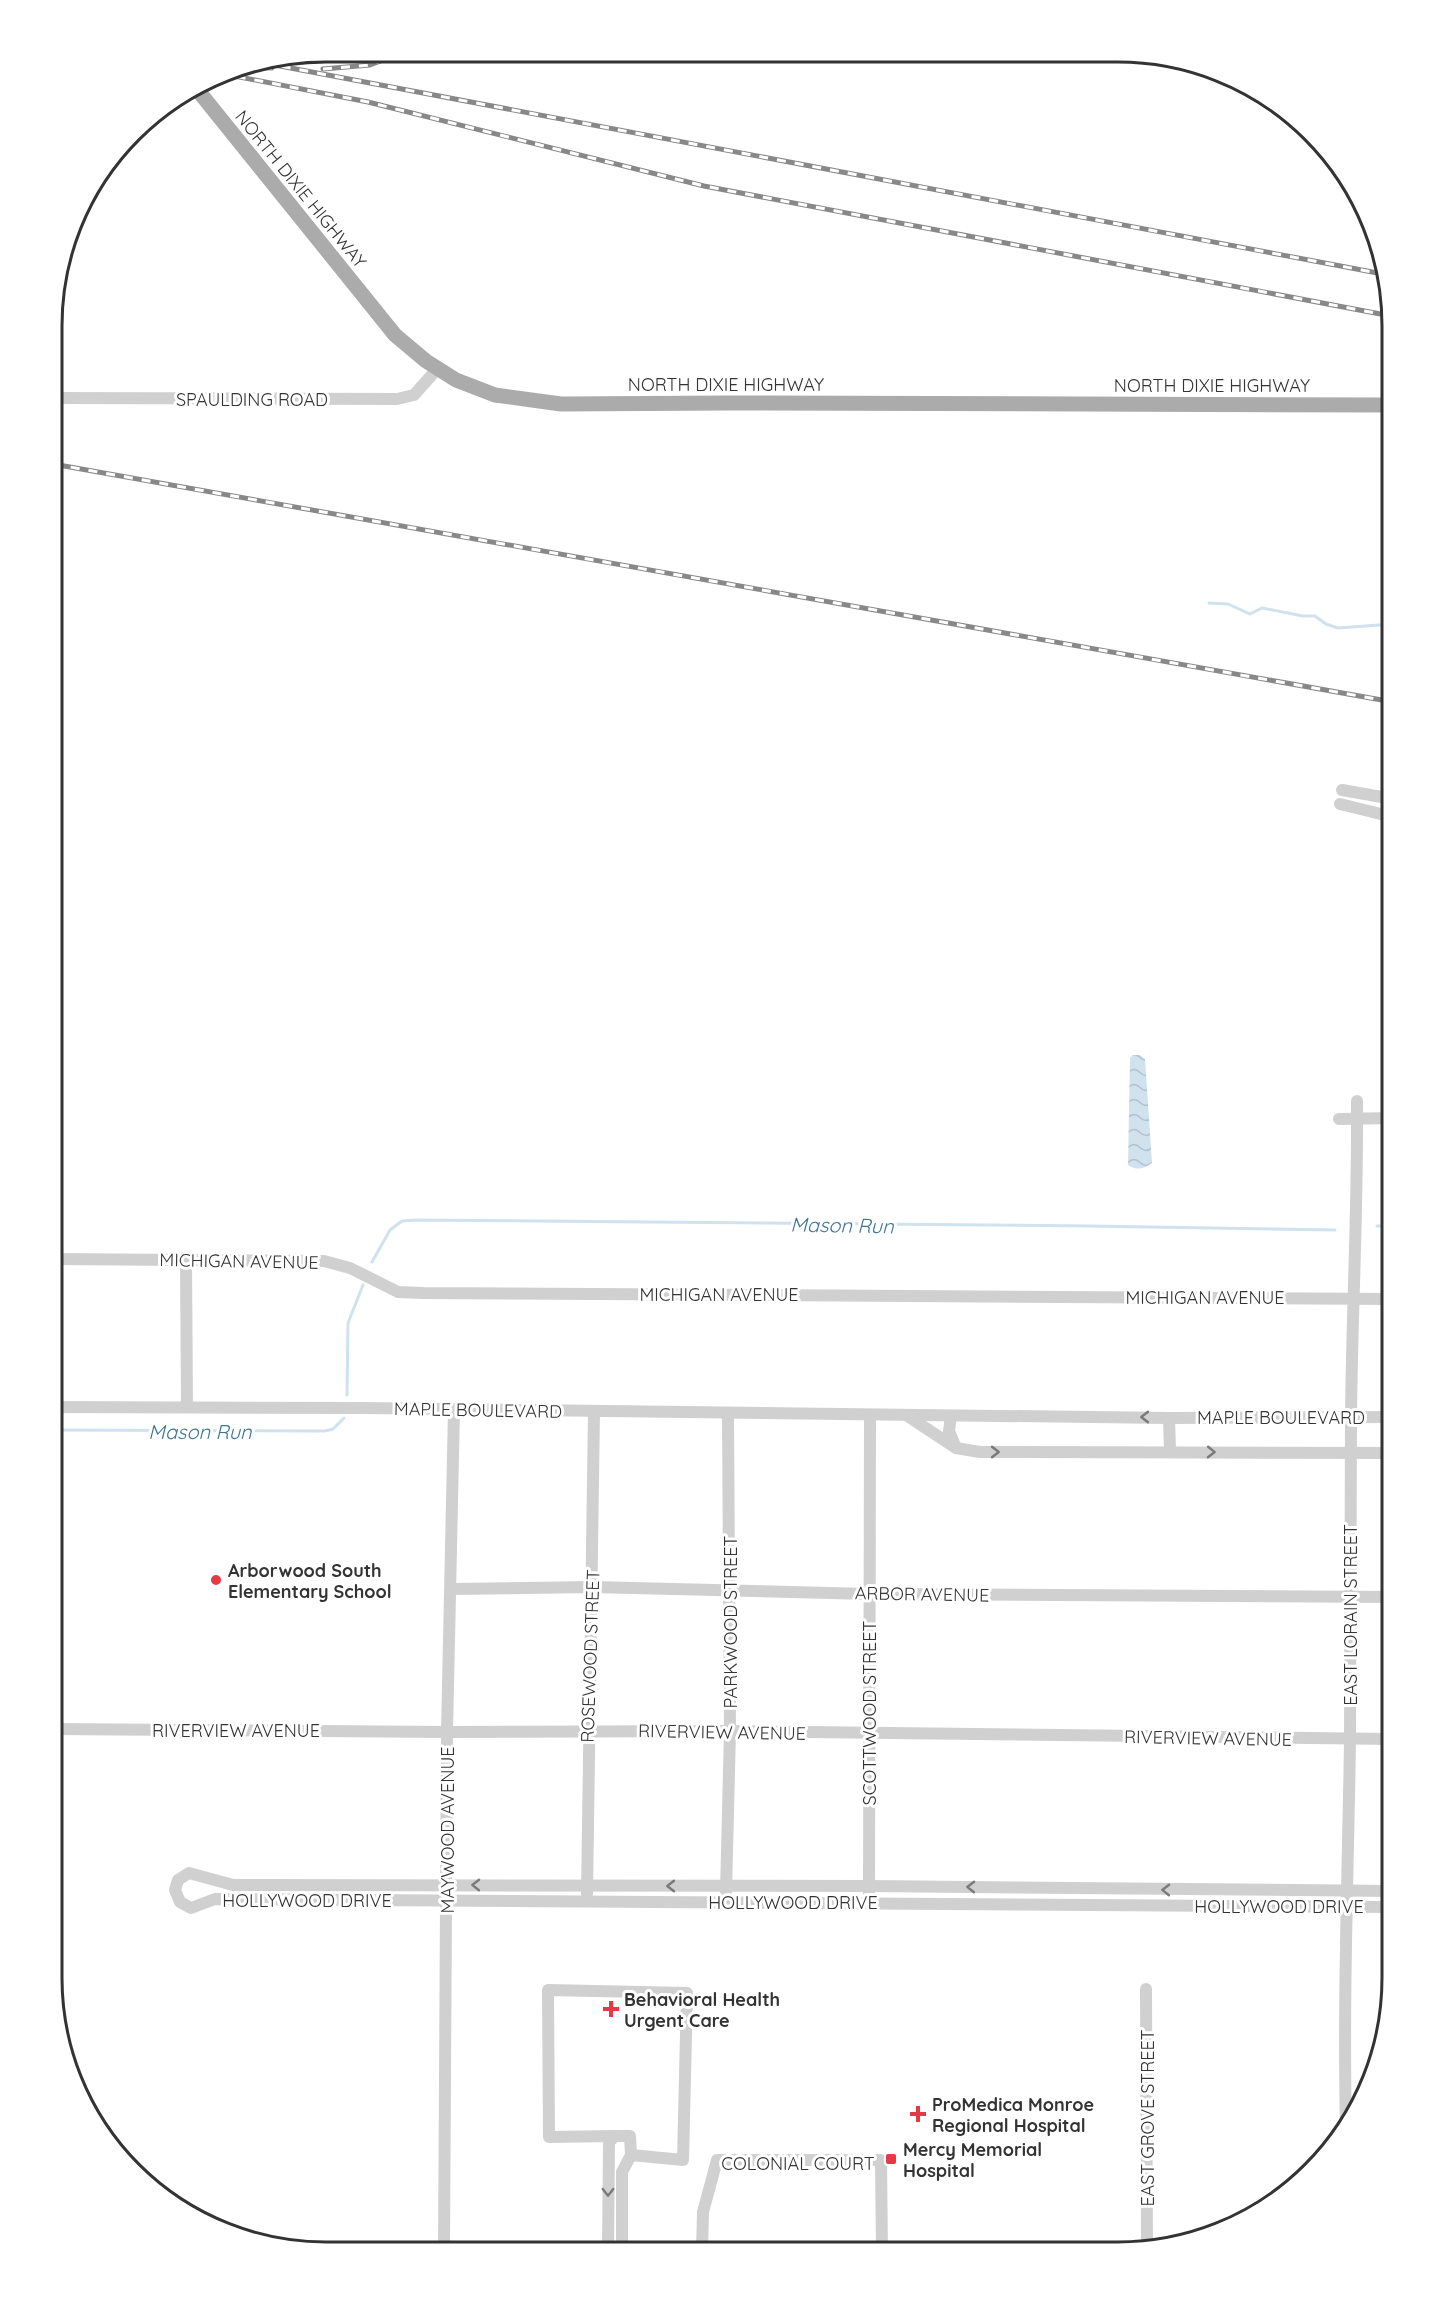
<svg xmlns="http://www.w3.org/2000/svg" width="1444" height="2304" font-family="Quicksand,sans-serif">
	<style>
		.water { fill: url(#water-waves) }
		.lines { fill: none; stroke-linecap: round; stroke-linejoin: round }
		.stream { stroke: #cfe2ee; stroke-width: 3 }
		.minor { stroke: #d0d0d0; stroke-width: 12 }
		.major { stroke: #ababab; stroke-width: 15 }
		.rail-casing { stroke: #888; stroke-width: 5 }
		.rail { stroke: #fff; stroke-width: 3; stroke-dasharray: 9; stroke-linecap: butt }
		.oneway { stroke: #7a7a7a }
		.poi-dot { fill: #e63946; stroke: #fff; stroke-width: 2 }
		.labels { text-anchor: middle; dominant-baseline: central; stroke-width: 6; stroke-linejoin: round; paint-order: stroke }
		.street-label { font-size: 18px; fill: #333; stroke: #fff }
		.poi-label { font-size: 18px; font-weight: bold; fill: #333; stroke: #fff; text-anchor: start }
		.water-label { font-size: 20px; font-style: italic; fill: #3f7597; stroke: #fff }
		.rim { fill: none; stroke: #333; stroke-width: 3 }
	</style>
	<defs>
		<pattern id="water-waves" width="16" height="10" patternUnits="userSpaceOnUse" patternTransform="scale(1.5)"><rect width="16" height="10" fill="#cfe2ee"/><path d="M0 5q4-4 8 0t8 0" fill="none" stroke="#b2c2cd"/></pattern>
	</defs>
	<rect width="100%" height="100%" fill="#fff"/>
	<!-- water -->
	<path class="water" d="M1133,1055H1140L1145,1059L1152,1163C1144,1169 1137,1171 1128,1165L1130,1058Z"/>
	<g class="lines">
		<!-- stream -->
		<g class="stream">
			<path d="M1209,603L1228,604L1250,614L1262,608L1303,616H1315L1326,624L1338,628L1393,624"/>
			<path d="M1377,1226H1393"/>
			<path d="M372,1262L390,1230L402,1221L417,1220L1089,1226L1335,1230"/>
			<path d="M347,1395L348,1323L363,1285"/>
			<path d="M52,1430L325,1431L333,1429L344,1418"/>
		</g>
		<!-- minor -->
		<g class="minor">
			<path d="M53,398L397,399L414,395L438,368"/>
			<path d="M1342,790L1393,799"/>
			<path d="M1340,804L1393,817"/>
			<path d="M1339,1119L1393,1118"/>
			<path d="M52,1259L324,1261L350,1268L398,1292L423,1293L1393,1299"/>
			<path d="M186,1261L187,1407"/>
			<path d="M52,1407L362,1408L1169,1418L1393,1417"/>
			<path d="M906,1415L956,1448L980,1452L1393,1453"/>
			<path d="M951,1416L949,1431L956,1448"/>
			<path d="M1169,1418L1170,1451"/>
			<path d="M451,1589L593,1587L868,1594L1393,1597"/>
			<path d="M51,1729L447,1732L730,1731L1392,1739"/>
			<path d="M726,1892L730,1731L728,1413"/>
			<path d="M587,1894L594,1412"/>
			<path d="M869,1894L870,1415"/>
			<path d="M1392,1907L215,1899L191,1908L180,1902L175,1890L178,1880L189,1873L233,1885L869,1886L1392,1891"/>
			<path d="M1146,1989L1147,2247"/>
			<path d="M1346,2129C1343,2000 1348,1871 1350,1742C1351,1633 1350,1525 1351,1416C1352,1311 1358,1206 1357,1101"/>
			<path d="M444,2251L447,1732L454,1410"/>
			<path d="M608,2252L609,2142L615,2136H630L631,2155L683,2160L687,1993L548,1990L549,2137L615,2136"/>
			<path d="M622,2252V2172L631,2155"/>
			<path d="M702,2252L703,2212L717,2160H881L882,2252"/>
		</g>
		<!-- major -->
		<path class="major" d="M196,88L395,335L426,361L456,380L495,395L561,404L729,403L1393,405"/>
		<defs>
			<g id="rail">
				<path d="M264,63L1383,274"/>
				<path d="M245,67L272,68"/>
				<path d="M323,69L370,65L407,51"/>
				<path d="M219,73L368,102L704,186L1391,316"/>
				<path d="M53,464L1393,702"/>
			</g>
		</defs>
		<!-- rail casing -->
		<use href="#rail" class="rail-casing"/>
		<!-- rail -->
		<use href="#rail" class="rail"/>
	</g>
	<!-- one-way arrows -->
	<defs><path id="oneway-chevron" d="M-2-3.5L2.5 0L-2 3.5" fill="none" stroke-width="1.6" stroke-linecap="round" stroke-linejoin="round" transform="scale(1.5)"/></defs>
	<g class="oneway">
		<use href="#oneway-chevron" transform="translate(1145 1417) rotate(-180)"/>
		<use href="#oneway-chevron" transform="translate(995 1452)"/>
		<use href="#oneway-chevron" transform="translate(1211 1452) rotate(1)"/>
		<use href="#oneway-chevron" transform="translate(476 1885) rotate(-179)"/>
		<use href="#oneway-chevron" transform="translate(671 1886) rotate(180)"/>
		<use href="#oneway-chevron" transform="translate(971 1887) rotate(-179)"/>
		<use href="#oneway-chevron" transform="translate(1166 1890) rotate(-179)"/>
		<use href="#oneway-chevron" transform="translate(608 2192) rotate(90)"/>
	</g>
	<!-- markers -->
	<g class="poi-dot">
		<circle cx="216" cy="1580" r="6"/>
		<path d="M608 2000h6v6h6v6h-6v6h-6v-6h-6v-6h6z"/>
		<path d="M915 2105h6v6h6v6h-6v6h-6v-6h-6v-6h6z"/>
		<rect x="885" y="2153" width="12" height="12" rx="3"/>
	</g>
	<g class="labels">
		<!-- street labels -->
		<g class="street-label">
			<text transform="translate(301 189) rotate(51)">NORTH DIXIE HIGHWAY</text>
			<text x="726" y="384">NORTH DIXIE HIGHWAY</text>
			<text x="1212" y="385">NORTH DIXIE HIGHWAY</text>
			<text x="252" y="399">SPAULDING ROAD</text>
			<text transform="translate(239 1261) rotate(1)">MICHIGAN AVENUE</text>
			<text x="719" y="1294">MICHIGAN AVENUE</text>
			<text x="1205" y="1297">MICHIGAN AVENUE</text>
			<text transform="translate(478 1410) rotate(1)">MAPLE BOULEVARD</text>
			<text x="1281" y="1417">MAPLE BOULEVARD</text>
			<text transform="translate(922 1594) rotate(1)">ARBOR AVENUE</text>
			<text transform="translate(1350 1615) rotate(-90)">EAST LORAIN STREET</text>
			<text transform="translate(730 1622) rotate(-90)">PARKWOOD STREET</text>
			<text transform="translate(590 1656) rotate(-88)">ROSEWOOD STREET</text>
			<text transform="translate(869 1713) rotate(-90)">SCOTTWOOD STREET</text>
			<text x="236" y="1730">RIVERVIEW AVENUE</text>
			<text transform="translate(722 1732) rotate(1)">RIVERVIEW AVENUE</text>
			<text transform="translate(1208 1738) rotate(1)">RIVERVIEW AVENUE</text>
			<text transform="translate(447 1830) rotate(-90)">MAYWOOD AVENUE</text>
			<text x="307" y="1900">HOLLYWOOD DRIVE</text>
			<text x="793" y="1902">HOLLYWOOD DRIVE</text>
			<text x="1279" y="1906">HOLLYWOOD DRIVE</text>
			<text transform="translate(1147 2118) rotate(-90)">EAST GROVE STREET</text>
			<text x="798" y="2163">COLONIAL COURT</text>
		</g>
		<!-- poi labels -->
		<g class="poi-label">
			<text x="228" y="1570">Arborwood South<tspan x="228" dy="21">Elementary School</tspan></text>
			<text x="624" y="1999">Behavioral Health<tspan x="624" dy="21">Urgent Care</tspan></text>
			<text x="932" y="2104">ProMedica Monroe<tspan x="932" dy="21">Regional Hospital</tspan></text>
			<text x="903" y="2149">Mercy Memorial<tspan x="903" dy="21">Hospital</tspan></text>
		</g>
		<!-- water labels -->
		<g class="water-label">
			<text transform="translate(842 1225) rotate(1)">Mason Run</text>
			<text x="200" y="1431">Mason Run</text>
		</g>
	</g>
	<!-- crop -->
	<path d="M0 0H1444V2304H0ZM326 62H1118A264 264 0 0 1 1382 326V1978A264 264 0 0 1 1118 2242H326A264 264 0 0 1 62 1978V326A264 264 0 0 1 326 62Z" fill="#fff" fill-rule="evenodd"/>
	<path class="rim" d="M326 62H1118A264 264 0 0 1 1382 326V1978A264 264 0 0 1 1118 2242H326A264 264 0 0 1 62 1978V326A264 264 0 0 1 326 62Z"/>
</svg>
